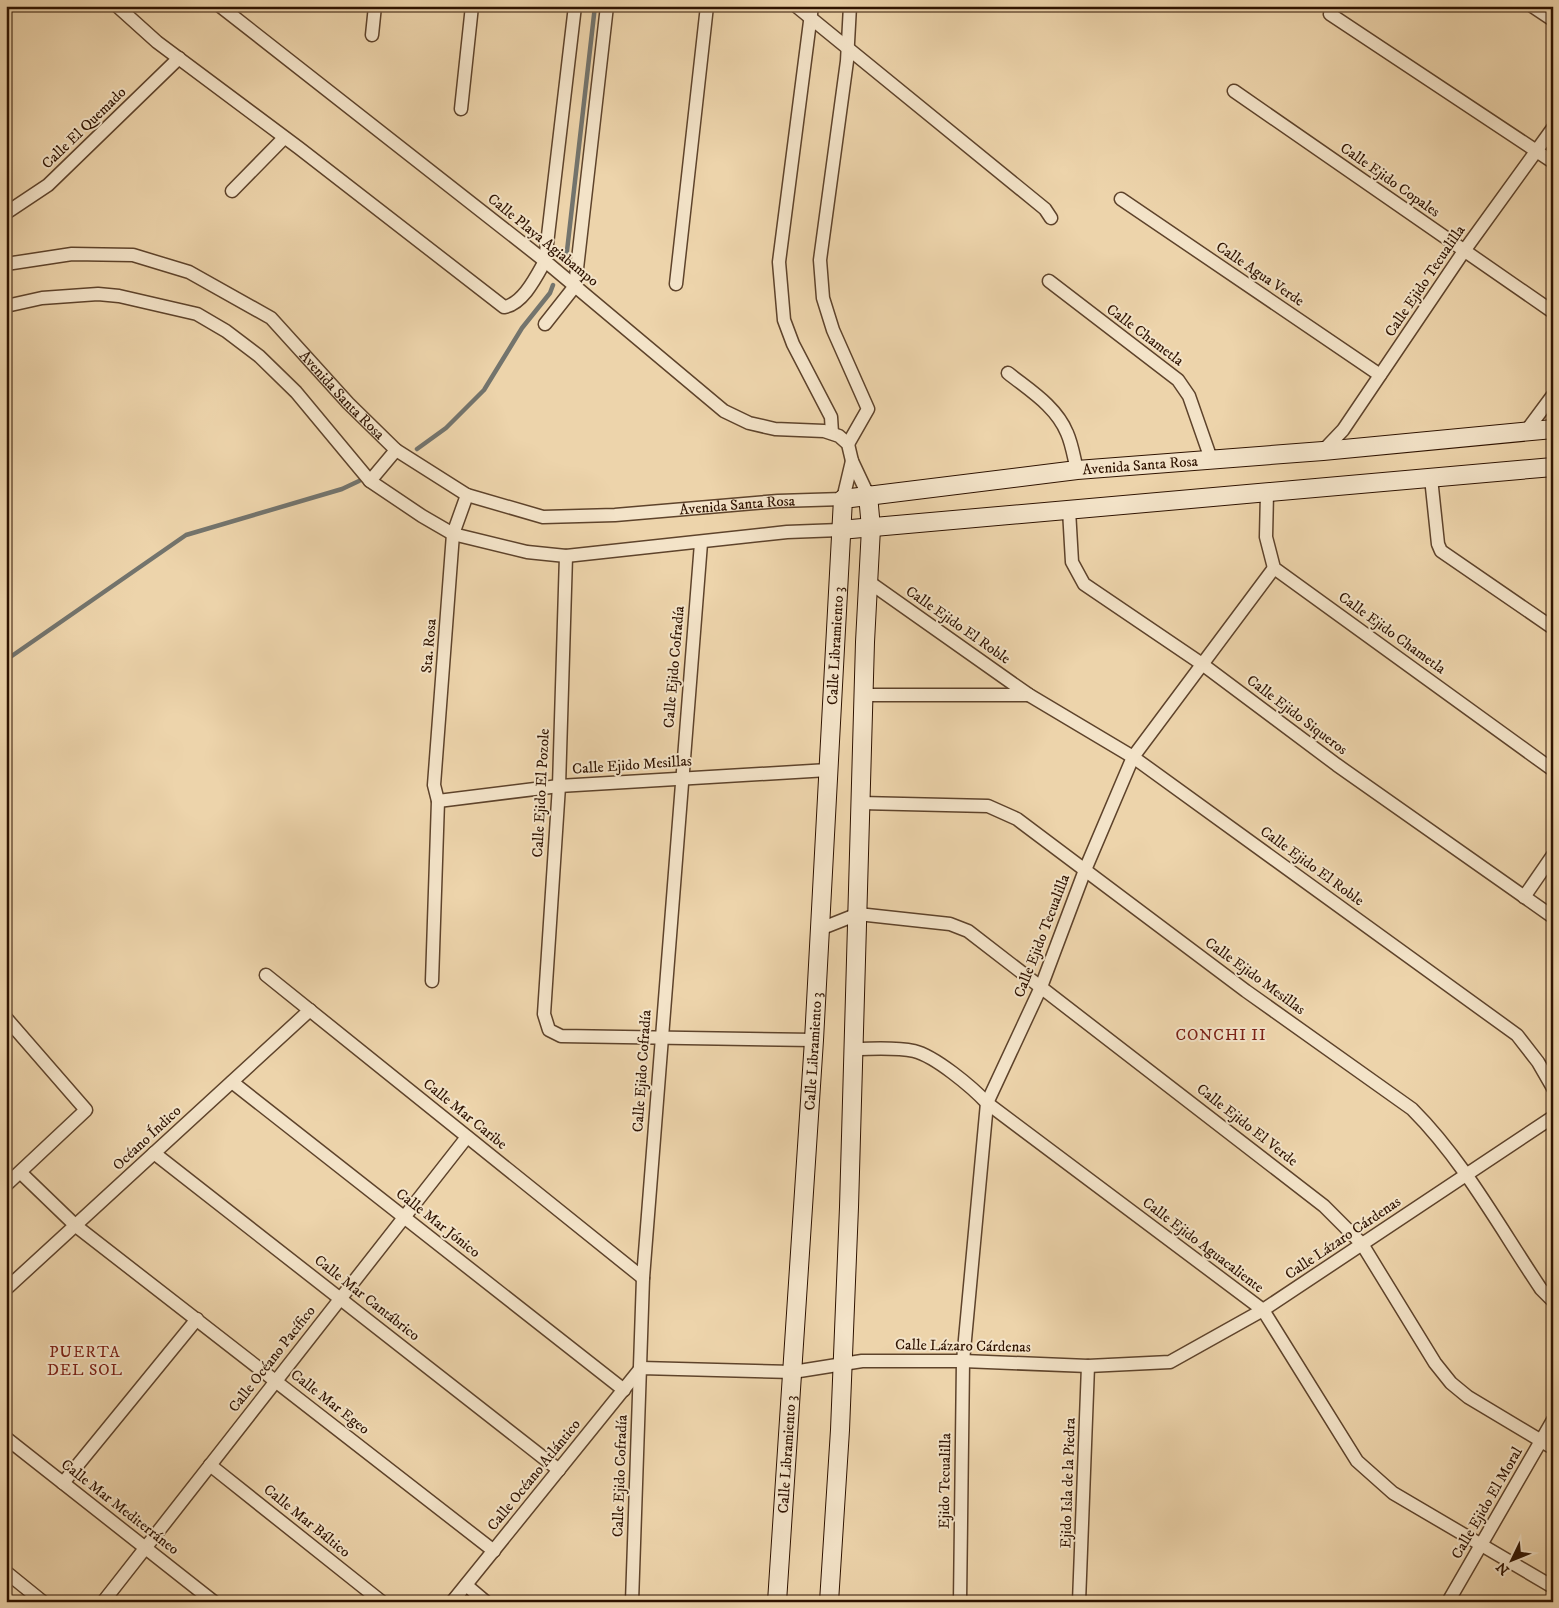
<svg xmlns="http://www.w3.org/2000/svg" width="1559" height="1608" font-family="'IM FELL DW Pica',serif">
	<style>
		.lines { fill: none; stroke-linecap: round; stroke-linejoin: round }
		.stream { stroke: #73746d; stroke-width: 4.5 }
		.street-casing { stroke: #5e432b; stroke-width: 15 }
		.secondary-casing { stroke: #2f1300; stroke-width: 20 }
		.street { stroke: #f3e3c8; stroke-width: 12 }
		.secondary { stroke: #f3e3c8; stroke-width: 18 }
		.labels { text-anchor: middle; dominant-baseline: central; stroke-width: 4; stroke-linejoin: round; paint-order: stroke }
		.street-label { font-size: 15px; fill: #2f1300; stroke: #f3e3c8 }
		.neighbourhood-label { font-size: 16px; letter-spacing: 1px; fill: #7a1f14; stroke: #f3e3c8 }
	</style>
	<rect width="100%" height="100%" fill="#edd4ab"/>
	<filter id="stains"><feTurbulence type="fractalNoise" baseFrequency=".004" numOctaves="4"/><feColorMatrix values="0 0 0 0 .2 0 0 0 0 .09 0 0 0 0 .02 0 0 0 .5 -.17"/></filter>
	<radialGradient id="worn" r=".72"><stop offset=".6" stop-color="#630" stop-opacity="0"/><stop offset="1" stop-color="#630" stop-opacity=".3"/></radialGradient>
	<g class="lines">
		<!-- stream -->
		<g class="stream">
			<path d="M563,260L567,251L595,6"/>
			<path d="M417,449L446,428L484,390L522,328L550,293L553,285"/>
			<path d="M6,660L186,535L342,489L359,481"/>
		</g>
		<defs>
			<g id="street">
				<path d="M117,6L157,42L299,148L504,307C523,304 536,277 545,261L575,6"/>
				<path d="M220,6L545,261L724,411L749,423L775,429L824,431L839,436L848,444L852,461L868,495"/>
				<path d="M796,6L1045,209L1051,218"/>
				<path d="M812,6L779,262L784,320L793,344L831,417L832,433"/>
				<path d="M1532,6L1553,20"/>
				<path d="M1330,14L1553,162"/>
				<path d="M372,35L375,6"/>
				<path d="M1234,91L1553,312"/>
				<path d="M461,109L472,6"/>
				<path d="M232,191L284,138"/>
				<path d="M1121,199L1380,375"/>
				<path d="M6,213L48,185L179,58"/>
				<path id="s1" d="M6,264L72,254L133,255L189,272L271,318L348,403L396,450L467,495L543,517L615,515L778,501L843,499L852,461"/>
				<path d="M1049,281L1178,380L1189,396L1211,459"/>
				<path d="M676,284L707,6"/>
				<path d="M6,306L42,298L98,294L119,296L197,314L226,331L259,356L296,392L370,481L422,516L453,534L527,552L566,556L787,532L840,530"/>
				<path d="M545,324L575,286L607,6"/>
				<path d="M1008,373C1029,390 1056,406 1067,433C1072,444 1074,458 1077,470"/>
				<path d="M1527,430L1553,395"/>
				<path d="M848,444L868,409L833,330L823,298L820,260L847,61L850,6"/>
				<path d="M1323,451L1343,430L1464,251L1553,128"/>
				<path d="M1431,478L1438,544L1441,551L1553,628"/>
				<path d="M370,481L396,450"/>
				<path d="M1267,493L1266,537L1274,568L1553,770"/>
				<path d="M1069,510L1072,562L1084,584L1202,664L1337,765L1553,917"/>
				<path d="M566,556L559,786L544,1014L549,1030L561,1036L814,1040"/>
				<path d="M869,582L1029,695L1133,757L1517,1035L1538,1062L1553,1088"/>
				<path d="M864,695H1029"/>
				<path d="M438,801L559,786L828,770"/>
				<path d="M861,803L988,806L1017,819L1246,991L1412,1109C1464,1161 1500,1228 1541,1289L1553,1301"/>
				<path d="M1524,897L1553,855"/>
				<path d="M820,929L858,914L950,924L968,931L1324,1206L1362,1244L1435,1363L1451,1383L1468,1397L1553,1448"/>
				<path d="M266,975L643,1278"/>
				<path d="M432,981L438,801L434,785L453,534L467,495"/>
				<path d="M6,1018L86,1110L6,1185"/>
				<path d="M855,1049C873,1049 895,1047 914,1051C935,1056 972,1087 987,1103L1263,1310L1357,1461L1393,1493L1553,1587"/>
				<path d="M232,1082L624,1390"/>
				<path d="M154,1153L559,1470"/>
				<path d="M21,1173L76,1226L494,1551"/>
				<path d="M6,1289L310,1010"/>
				<path d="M6,1438L214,1602"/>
				<path d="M210,1465L382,1602"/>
				<path d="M63,1483L197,1319"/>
				<path d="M6,1572L43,1602"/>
				<path d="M466,1585L486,1602"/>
				<path d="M103,1602L467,1137"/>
				<path d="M452,1602L641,1368L793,1372L862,1361H963L1088,1366L1170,1362L1263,1310L1553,1117"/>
				<path d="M632,1602L643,1278L701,543"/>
				<path d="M960,1602L963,1361L987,1103L1041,987L1085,870L1133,757L1274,568"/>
				<path d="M1079,1602L1088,1366"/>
				<path d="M1448,1602L1553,1420"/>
			</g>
			<g id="secondary">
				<path d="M840,530L1553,467"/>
				<path id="s2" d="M777,1602L814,1040L843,499L1077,470L1323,451L1553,429"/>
				<path d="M829,1602L840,1430L849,1207L865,642L871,528L868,495"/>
			</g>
		</defs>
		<!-- street casing -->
		<use href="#street" class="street-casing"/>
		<!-- secondary casing -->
		<use href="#secondary" class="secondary-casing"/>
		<!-- street -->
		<use href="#street" class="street"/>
		<!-- secondary -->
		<use href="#secondary" class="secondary"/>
	</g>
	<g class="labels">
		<!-- street labels -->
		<g class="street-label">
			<text transform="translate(84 128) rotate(-44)">Calle El Quemado</text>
			<text transform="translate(1390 180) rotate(35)">Calle Ejido Copales</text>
			<text transform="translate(543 240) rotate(39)">Calle Playa Agiabampo</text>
			<text transform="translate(1260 274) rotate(34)">Calle Agua Verde</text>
			<text transform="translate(1425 281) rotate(-56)">Calle Ejido Tecualilla</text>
			<text transform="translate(1145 335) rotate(37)">Calle Chametla</text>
			<text stroke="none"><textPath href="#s1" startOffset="385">Avenida Santa Rosa</textPath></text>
			<text stroke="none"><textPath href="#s2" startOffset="1404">Avenida Santa Rosa</textPath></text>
			<text stroke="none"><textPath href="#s1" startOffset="820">Avenida Santa Rosa</textPath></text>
			<text transform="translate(958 625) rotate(35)">Calle Ejido El Roble</text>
			<text transform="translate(1392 633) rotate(36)">Calle Ejido Chametla</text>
			<text transform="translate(429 646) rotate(-85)">Sta. Rosa</text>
			<text stroke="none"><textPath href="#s2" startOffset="958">Calle Libramiento 3</textPath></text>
			<text transform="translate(674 667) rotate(-85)">Calle Ejido Cofradía</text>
			<text transform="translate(1297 715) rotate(37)">Calle Ejido Siqueros</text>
			<text transform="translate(632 765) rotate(-4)">Calle Ejido Mesillas</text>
			<text transform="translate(541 793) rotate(-87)">Calle Ejido El Pozole</text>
			<text transform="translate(1312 866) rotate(36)">Calle Ejido El Roble</text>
			<text transform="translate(1042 936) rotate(-69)">Calle Ejido Tecualilla</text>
			<text transform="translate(1255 976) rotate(36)">Calle Ejido Mesillas</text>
			<text stroke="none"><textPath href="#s2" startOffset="552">Calle Libramiento 3</textPath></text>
			<text transform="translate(642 1071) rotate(-86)">Calle Ejido Cofradía</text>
			<text transform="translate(465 1114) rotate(39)">Calle Mar Caribe</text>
			<text transform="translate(1247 1125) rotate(38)">Calle Ejido El Verde</text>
			<text transform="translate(147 1138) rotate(-43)">Océano Índico</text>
			<text transform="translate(438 1223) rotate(38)">Calle Mar Jónico</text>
			<text transform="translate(1343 1238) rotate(-34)">Calle Lázaro Cárdenas</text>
			<text transform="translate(1203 1245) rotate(37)">Calle Ejido Aguacaliente</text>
			<text transform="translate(367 1298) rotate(38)">Calle Mar Cantábrico</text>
			<text transform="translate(963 1346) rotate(1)">Calle Lázaro Cárdenas</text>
			<text transform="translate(272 1359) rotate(-52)">Calle Océano Pacífico</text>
			<text transform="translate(330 1402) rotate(38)">Calle Mar Egeo</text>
			<text stroke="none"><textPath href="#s2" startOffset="148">Calle Libramiento 3</textPath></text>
			<text transform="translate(534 1475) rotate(-51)">Calle Océano Atlántico</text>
			<text transform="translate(620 1476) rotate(-88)">Calle Ejido Cofradía</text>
			<text transform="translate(945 1481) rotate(-89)">Ejido Tecualilla</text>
			<text transform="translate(1068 1483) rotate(-88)">Ejido Isla de la Piedra</text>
			<text transform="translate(1487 1503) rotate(-60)">Calle Ejido El Moral</text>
			<text transform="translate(120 1507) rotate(38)">Calle Mar Mediterráneo</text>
			<text transform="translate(307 1521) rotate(39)">Calle Mar Báltico</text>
		</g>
		<!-- neighbourhood labels -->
		<g class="neighbourhood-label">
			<text x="1221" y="1035">CONCHI II</text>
			<text x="85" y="1352">PUERTA<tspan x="85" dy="18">DEL SOL</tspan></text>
		</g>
	</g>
	<!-- margin -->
	<rect width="1559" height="1608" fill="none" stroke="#edd4ab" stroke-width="25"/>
	<rect x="8" y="8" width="1544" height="1593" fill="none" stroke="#2f1300" stroke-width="2.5"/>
	<rect x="12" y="12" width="1534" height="1583" fill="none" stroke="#2f1300"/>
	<!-- north arrow -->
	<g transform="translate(1512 1560) rotate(227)" stroke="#f3e3c8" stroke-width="4" paint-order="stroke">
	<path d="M0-4L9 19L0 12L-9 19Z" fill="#2f1300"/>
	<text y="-8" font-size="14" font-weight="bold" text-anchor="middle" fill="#2f1300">N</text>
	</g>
	<rect width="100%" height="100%" filter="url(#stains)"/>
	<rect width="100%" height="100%" fill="url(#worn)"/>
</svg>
